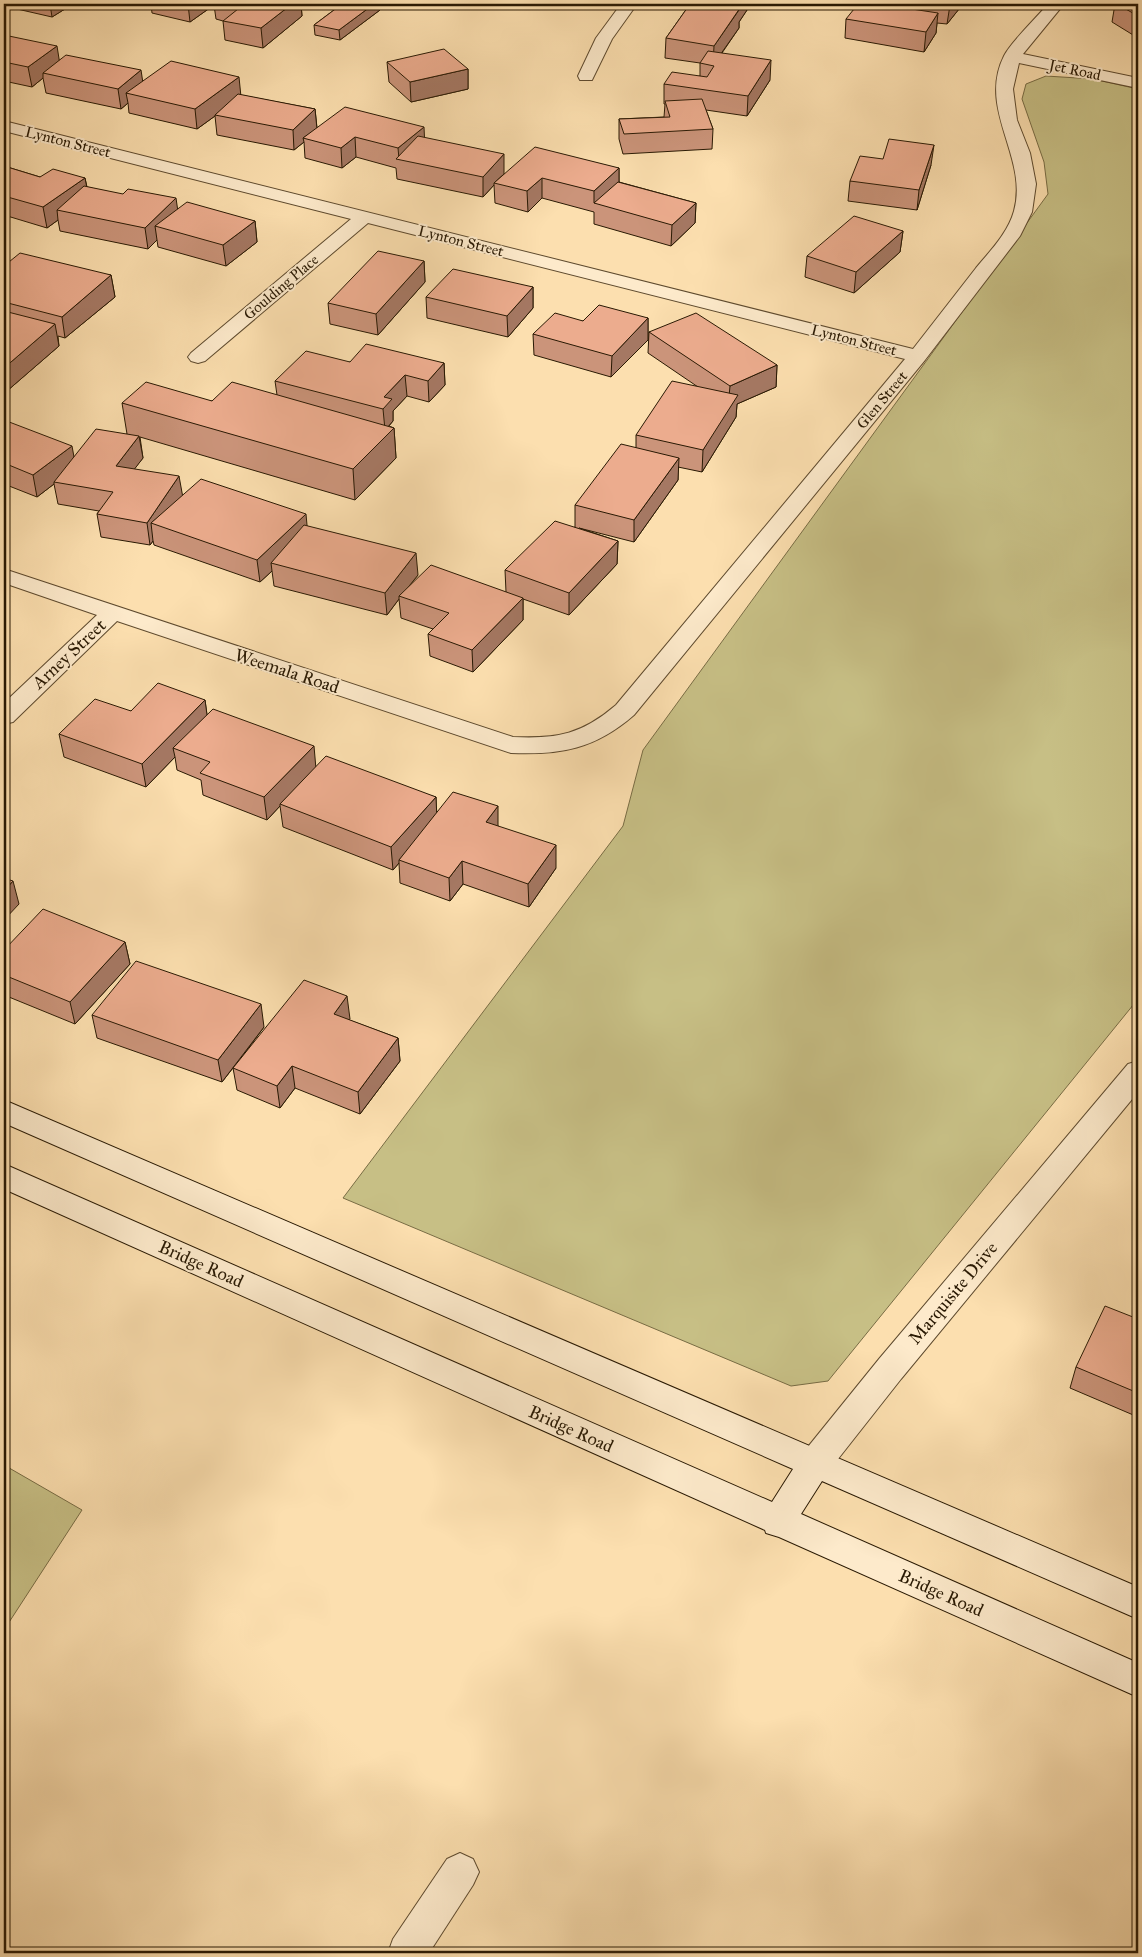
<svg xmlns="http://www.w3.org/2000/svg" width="1142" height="1957" font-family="'IM FELL Great Primer',serif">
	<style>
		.green { fill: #c7bf85; stroke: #786c44 }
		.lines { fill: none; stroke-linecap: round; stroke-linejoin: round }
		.street-casing { stroke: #5e4a2e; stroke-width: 2 }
		.secondary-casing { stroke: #291903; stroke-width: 2 }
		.street { fill: #fdeacb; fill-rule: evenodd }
		.secondary { fill: #fdeacb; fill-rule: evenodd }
		.wall { fill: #cb947a; stroke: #291903 }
		.shaded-wall { fill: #a57863; stroke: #291903 }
		.building { fill: #ecac8e; stroke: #291903 }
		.labels { text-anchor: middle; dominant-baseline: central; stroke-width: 4; stroke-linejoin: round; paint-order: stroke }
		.far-street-label { font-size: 15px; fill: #291903; stroke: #fdeacb }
		.street-label { font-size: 18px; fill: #291903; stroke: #fdeacb }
	</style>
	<rect width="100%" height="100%" fill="#fcdfaf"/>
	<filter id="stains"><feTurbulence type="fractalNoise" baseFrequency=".004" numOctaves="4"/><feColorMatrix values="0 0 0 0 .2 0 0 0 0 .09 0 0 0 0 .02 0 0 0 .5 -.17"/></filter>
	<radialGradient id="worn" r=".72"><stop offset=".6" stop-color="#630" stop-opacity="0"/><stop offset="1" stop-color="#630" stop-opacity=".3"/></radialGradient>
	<!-- green -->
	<g class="green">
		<path d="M1046,76L1093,79L1138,89V999L828,1381L791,1386L343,1198L623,826L643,750L1048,194L1044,162L1022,99L1026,84Z"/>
		<path d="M4,1465L82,1510L4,1630Z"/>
	</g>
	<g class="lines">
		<defs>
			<g id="street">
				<path d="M621,4H637L612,39L592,80H580L578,76L596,38Z"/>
				<path d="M1048,4H1064L1023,54L1138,78V88L1019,63L1013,89L1017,120L1030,153L1036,184L1032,212L1020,236L925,360L634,715C595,749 561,755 511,753L117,621L13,722L4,724V703L97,615L4,583V569L513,737C558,739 582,734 616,705L905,359L368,223L205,361L198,363L191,361L188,357L191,353L351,219L4,131V121L913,349C934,322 955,295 976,268C990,251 1008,233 1014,211C1029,157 977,110 1004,56C1011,42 1037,17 1048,4Z"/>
				<path d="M1138,1061V1092L901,1379L827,1473L815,1477L803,1473L798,1463L803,1453L879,1359L1128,1064Z"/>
				<path d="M460,1853L473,1859L479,1872L473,1885L429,1953H388L393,1939L447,1859Z"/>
			</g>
			<path id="secondary" d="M4,1100L1138,1587V1619L822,1481L801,1514L1138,1663V1697L779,1537L766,1533L765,1530L4,1189V1164L772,1502L793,1469L4,1123Z"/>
		</defs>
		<!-- street casing -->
		<use href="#street" class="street-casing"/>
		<!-- secondary casing -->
		<use href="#secondary" class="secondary-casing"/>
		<!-- street -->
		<use href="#street" class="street"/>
		<!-- secondary -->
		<use href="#secondary" class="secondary"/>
	</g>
	<!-- wall -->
	<g class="wall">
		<path d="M4,4H73L52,17L4,6Z"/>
		<path d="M151,4H301L302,16L263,48L225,40L223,21L216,19L214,5L190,22L152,13Z"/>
		<path d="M342,4H380V10L340,40L315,35L314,25Z"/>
		<path d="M690,4H751L739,22V28L722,53L770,80L747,116L706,110L713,129L712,149L623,154L619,139V119L664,117L665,104H664V84L700,76V63L665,58L666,38Z"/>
		<path d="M902,4H963L947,24L937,23L936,33L924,52L845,38L846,19L902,7Z"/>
		<path d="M1115,4H1138V38L1112,22Z"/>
		<path d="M4,35L59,60L143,81L240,95L315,109L317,128L424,138L504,174L619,168V182L696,203L695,223L671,246L594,224V212L542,198L528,212L495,203L494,185L483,197L397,179L396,168L356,157L342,168L305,158L304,142L294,150L217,135L215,116L197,129L129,113L128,103L121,109L46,93L43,78L32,87L4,81Z"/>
		<path d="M387,62L468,69V89L411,102L389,82Z"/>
		<path d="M931,165L917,210L848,201L850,181Z"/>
		<path d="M4,166L40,177L85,178L87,187L178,209L255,221L257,242L226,266L158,247L157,240L148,249L60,231L58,220L47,228L4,215Z"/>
		<path d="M903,231L900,252L854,293L805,277L807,256Z"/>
		<path d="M424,261L425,282L378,335L330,324L328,303Z"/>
		<path d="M4,266L111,275L115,297L65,338L58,336L59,346L7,391L4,390Z"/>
		<path d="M533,287V308L508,337L427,318L426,297Z"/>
		<path d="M648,318V340L611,377L534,355L533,334L583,321Z"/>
		<path d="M649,332L777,365L776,387L737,404L736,417L702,472L678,467V480L634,542L579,528L618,541L617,564L569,615L523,599V620L473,672L430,656L428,634L433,629L401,618L399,599L387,615L274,586L272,571L260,582L154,545L153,541L150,545L101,537L97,514L99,511L58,504L54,484L37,497L4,484V420L74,457L127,434L122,403L212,401L277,395L275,381L350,362L444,363L445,385L429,402L407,396L393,411V421L389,426L394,428L396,458L355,500L140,437L143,458L134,469L182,496L307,526L418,575L410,585L506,592L505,570L575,527V505L636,448V435L698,387L648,353Z"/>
		<path d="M205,700L207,715L316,767L436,797V812L498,826L556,868L529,907L463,884L450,901L400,883L399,863L393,870L283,827L280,806L267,820L203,795L201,780L177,770L175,757L146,787L64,757L59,734L131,711Z"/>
		<path d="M125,942L130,964L75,1024L4,995V950Z"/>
		<path d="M92,1015L264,1027L236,1065L350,1019L349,1020L398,1038L400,1061L360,1114L295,1088L280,1108L237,1090L233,1068L222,1082L97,1038Z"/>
		<path d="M1138,1319V1417L1070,1388L1076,1367Z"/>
	</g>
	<!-- shaded-wall -->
	<g class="shaded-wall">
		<path d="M50,4H73L52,17Z"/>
		<path d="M188,4H214V5L190,22Z"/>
		<path d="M292,4H301L302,16L263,48L261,28Z"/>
		<path d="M374,4H380V10L340,40L339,30Z"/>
		<path d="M739,4H751L739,22V28L713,65L714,46L739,10Z"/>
		<path d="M951,4H963L947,24L950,5Z"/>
		<path d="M938,13L936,33L924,52L926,32Z"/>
		<path d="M57,46L60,65L43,73V78L32,87L28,67Z"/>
		<path d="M771,60L770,80L747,116L748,96Z"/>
		<path d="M468,69V89L411,102L410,82Z"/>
		<path d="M141,70L144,90L126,93L128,103L121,109L118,89Z"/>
		<path d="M239,77L241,97L215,115V116L197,129L195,109Z"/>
		<path d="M315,109L317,129L303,138L304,142L294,150L293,130Z"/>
		<path d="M424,127L425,148L399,159L398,148Z"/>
		<path d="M355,137L356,157L342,168L341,148Z"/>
		<path d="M934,145L931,165L917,210L919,190Z"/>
		<path d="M504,154V174L494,183V185L483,197V177Z"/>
		<path d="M619,168V189L594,203V191Z"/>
		<path d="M85,178L89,199L57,210L58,220L47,228L43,207Z"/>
		<path d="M542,178V198L528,212L527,191Z"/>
		<path d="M176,198L179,219L155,226L157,240L148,249L145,228Z"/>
		<path d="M696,203L695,223L671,246L672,225Z"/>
		<path d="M255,221L257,242L226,266L223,245Z"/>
		<path d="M903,231L900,252L854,293L856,272Z"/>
		<path d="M424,261L425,282L378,335L376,314Z"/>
		<path d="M111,275L115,297L65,338L62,317Z"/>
		<path d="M533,287V308L508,337L507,316Z"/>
		<path d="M648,318V340L611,377L612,356Z"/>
		<path d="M55,324L59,346L7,391L4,374V368Z"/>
		<path d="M444,363L445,385L429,402L428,381Z"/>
		<path d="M777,365L776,387L737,404L736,417L702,472L703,450L728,407L730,386Z"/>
		<path d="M405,375L407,396L393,411V421L385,430L383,409L384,397Z"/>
		<path d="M394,428L396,458L355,500L353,469Z"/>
		<path d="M139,436L143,458L120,488L116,466Z"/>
		<path d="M72,446L76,468L54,482V484L37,497L33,475Z"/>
		<path d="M679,458L678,480L634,542V520Z"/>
		<path d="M179,476L183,498L151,523L153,541L150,545L147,523Z"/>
		<path d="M306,514L308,536L271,563L272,571L260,582L257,560Z"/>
		<path d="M618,541L617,564L569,615V593Z"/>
		<path d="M416,553L418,575L401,596H399V599L387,615L385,593Z"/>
		<path d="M523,598V620L473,672L472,650Z"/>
		<path d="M205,700L208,722L173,748L175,757L146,787L142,764Z"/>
		<path d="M314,746L316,769L280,804V806L267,820L264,797Z"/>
		<path d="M436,797L437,820L399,860V863L393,870L391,847Z"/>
		<path d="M498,806V829L486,822Z"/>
		<path d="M556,845V868L529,907L528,884Z"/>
		<path d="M462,861L463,884L450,901L449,878Z"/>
		<path d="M13,881L19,904L4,920V891Z"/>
		<path d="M125,942L130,964L75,1024L70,1002Z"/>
		<path d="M347,996L350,1019L336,1036L334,1014Z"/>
		<path d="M261,1004L264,1027L222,1082L218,1060Z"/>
		<path d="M398,1038L400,1061L360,1114L358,1092Z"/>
		<path d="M292,1066L295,1088L280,1108L277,1086Z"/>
	</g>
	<!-- building -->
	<g class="building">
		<path d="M234,4H292L261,28L223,21L243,5Z"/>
		<path d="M342,4H374L339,30L314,25Z"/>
		<path d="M690,4H707L740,8L714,46L666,38Z"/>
		<path d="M858,4H879L938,13L926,32L846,19Z"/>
		<path d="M1117,4H1138V16Z"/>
		<path d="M4,35L57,46L28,67L4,62Z"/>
		<path d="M444,49L468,69L410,82L387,62Z"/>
		<path d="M708,51L771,60L748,96L664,84L672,72L707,77L714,66L700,63Z"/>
		<path d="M66,55L141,70L118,89L43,73Z"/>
		<path d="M171,61L239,77L195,109L126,93Z"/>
		<path d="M238,94L315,109L293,130L215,115Z"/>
		<path d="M702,99L713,129L624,134L619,119L670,117L665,101Z"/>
		<path d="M345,107L424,127L398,148L355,137L341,148L303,138Z"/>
		<path d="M418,136L504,154L483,177L396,159Z"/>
		<path d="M889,139L934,145L919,190L850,181L860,156L883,159Z"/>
		<path d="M535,147L619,168L594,191L542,178L527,191L494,183Z"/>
		<path d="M4,166L40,177L53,169L85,178L43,207L4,196Z"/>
		<path d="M618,182L696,203L672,225L594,203Z"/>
		<path d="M84,186L123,194L128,189L176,198L145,228L57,210Z"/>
		<path d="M187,202L255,221L223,245L155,226Z"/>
		<path d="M854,216L903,231L856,272L807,256Z"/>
		<path d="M378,251L424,261L376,314L328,303Z"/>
		<path d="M20,253L111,275L62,317L4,302V266Z"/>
		<path d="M453,269L533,287L507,316L426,297Z"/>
		<path d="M599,305L648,318L612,356L533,334L555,313L583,321Z"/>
		<path d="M4,311L55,324L4,368Z"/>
		<path d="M696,313L777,365L730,386L649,332Z"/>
		<path d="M366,344L444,363L428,381L405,375L384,397L392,399L383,409L275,381L306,351L350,362Z"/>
		<path d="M672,381L738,395L703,450L636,435Z"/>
		<path d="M146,382L212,401L232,382L394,428L353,469L122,403Z"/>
		<path d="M4,420L72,446L33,475L4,463Z"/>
		<path d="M96,429L139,436L116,466L179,476L147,523L97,514L113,492L54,482Z"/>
		<path d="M621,444L679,458L634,520L575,505Z"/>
		<path d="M201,479L306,514L257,560L151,523Z"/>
		<path d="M555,521L618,541L569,593L505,570Z"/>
		<path d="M304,525L416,553L385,593L271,563Z"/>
		<path d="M431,565L523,598L472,650L428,634L449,613L399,596Z"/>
		<path d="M158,683L205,700L142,764L59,734L95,699L131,711Z"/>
		<path d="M213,709L314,746L264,797L200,773L210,762L173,748Z"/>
		<path d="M326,756L436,797L391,847L280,804Z"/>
		<path d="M453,792L498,806L486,822L556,845L528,884L462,861L449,878L399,860Z"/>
		<path d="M4,878L13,881L4,891Z"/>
		<path d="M43,909L125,942L70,1002L4,975V950Z"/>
		<path d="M136,961L261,1004L218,1060L92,1015Z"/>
		<path d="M304,980L347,996L334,1014L398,1038L358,1092L292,1066L277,1086L233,1068Z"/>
		<path d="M1105,1306L1138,1319V1393L1076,1367Z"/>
	</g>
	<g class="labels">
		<!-- far-street labels -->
		<g class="far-street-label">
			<text transform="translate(1075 70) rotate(12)">Jet Road</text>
			<text transform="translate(68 142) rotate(14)">Lynton Street</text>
			<text transform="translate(461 241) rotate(14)">Lynton Street</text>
			<text transform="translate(281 287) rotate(-40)">Goulding Place</text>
			<text transform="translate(854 340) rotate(14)">Lynton Street</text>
			<text transform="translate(882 400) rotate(-50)">Glen Street</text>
		</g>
		<!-- street labels -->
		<g class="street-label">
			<text transform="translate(69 654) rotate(-43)">Arney Street</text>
			<text transform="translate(287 671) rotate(18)">Weemala Road</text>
			<text transform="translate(201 1264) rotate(24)">Bridge Road</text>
			<text transform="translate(953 1293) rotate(-50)">Marquisite Drive</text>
			<text transform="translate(571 1429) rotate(24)">Bridge Road</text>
			<text transform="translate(941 1593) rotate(24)">Bridge Road</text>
		</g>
	</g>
	<!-- margin -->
	<rect width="1142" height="1957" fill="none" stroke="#fcdfaf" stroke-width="20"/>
	<rect x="5" y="5" width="1132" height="1947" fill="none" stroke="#291903" stroke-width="2.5"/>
	<rect x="10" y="10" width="1122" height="1937" fill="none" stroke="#291903"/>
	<rect width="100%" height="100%" filter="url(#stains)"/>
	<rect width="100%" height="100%" fill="url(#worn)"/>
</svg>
